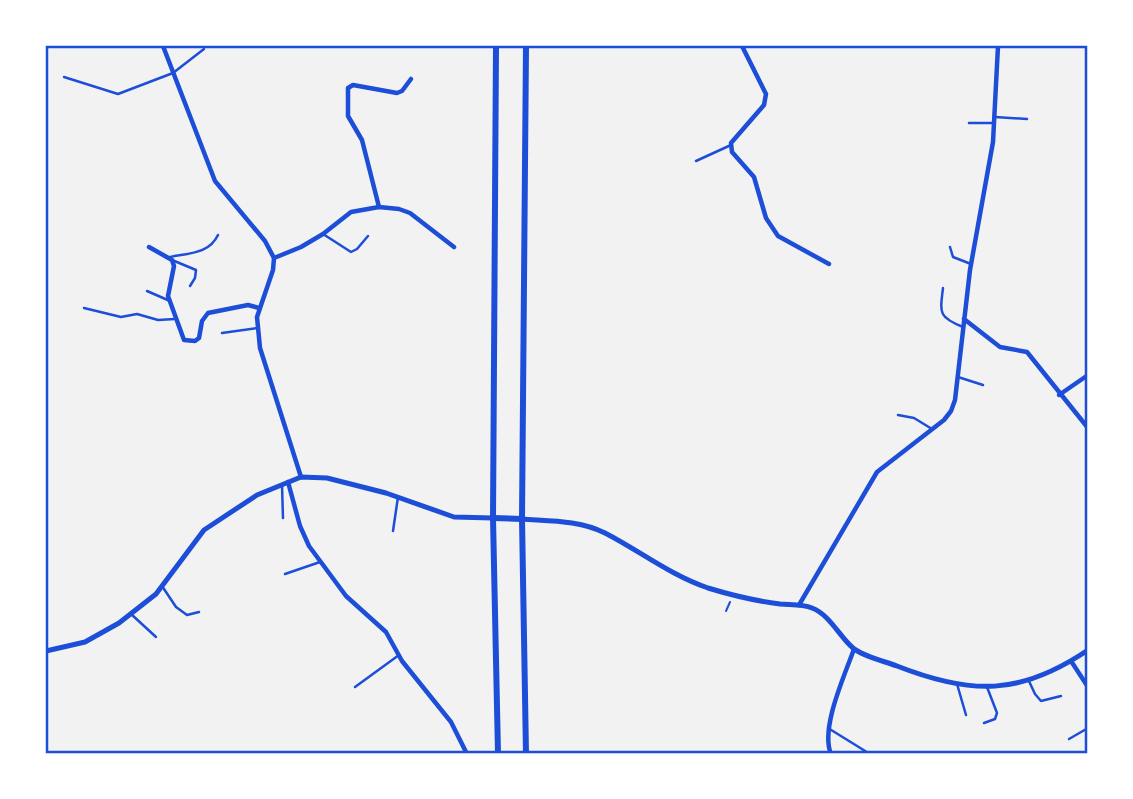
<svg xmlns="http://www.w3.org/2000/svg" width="1133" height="799" font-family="Lato,sans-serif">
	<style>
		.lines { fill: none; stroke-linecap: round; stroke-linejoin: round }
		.path { stroke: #1d4ed8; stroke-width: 2 }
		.service { stroke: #1d4ed8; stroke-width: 2.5 }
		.minor { stroke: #1d4ed8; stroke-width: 4.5 }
		.tertiary { stroke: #1d4ed8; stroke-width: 5 }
		.secondary { stroke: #1d4ed8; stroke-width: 6 }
		.neatline { fill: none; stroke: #1d4ed8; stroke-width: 2.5 }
	</style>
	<rect width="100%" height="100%" fill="#f2f2f2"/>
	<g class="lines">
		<!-- path -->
		<path class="path" d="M726,611L730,602"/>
		<!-- service -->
		<g class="service">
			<path d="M64,77L118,94L173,73L204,49"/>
			<path d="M995,117L1027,119"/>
			<path d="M969,123H994"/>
			<path d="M696,161L731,145"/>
			<path d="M323,234L351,252L357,249L368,236"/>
			<path d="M950,247L953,257L971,264"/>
			<path d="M170,257C189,253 209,254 218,235"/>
			<path d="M172,260L196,270L195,278L190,286"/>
			<path d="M943,288C940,313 938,317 963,327"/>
			<path d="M147,291L170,301"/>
			<path d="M84,308L121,317L137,314L158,320L175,319"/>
			<path d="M222,333L257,328"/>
			<path d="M958,377L983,385"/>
			<path d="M898,415L914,418L932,429"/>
			<path d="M282,485L283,518"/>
			<path d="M393,531L398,497"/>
			<path d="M285,574L320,562"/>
			<path d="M162,586L176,607L187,615L199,612"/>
			<path d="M131,614L156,637"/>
			<path d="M1028,679L1035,694L1041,701L1061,696"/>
			<path d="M957,684L966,715"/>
			<path d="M355,687L399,655"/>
			<path d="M984,723L995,719L997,713L987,687"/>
			<path d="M828,728L870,754"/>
			<path d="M1069,739L1088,728"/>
		</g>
		<!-- minor -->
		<g class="minor">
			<path d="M163,46L215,181L265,241L274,258L273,270L257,317L260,348L301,477"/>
			<path d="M742,46L766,94L764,105L731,143L732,152L754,177L766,218L778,236L829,264"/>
			<path d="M379,207L362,140L348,116V88L353,85L397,93L402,91L411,79"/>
			<path d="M149,247L172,260L174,266L168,296L184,340L195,341L199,338L202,321L208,313L248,305L259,308"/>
			<path d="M274,258L301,247L323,234L351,212L379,207L399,209L410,213L454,247"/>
			<path d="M964,319L1000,347L1027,352L1088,428"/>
			<path d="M1059,395L1088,375"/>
			<path d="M288,482L300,526L309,546L346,596L386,632L402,661L451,722L467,754"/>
			<path d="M799,605L877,472L944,420L951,411L955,400L970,270L993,142L998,46"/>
			<path d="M1071,661L1088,687"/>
			<path d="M831,754C820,728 845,675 854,649"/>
		</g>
		<!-- tertiary -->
		<g class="tertiary">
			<path d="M522,519C549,521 580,520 605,533C640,551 670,575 708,588C731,595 756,601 780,604C791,605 802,604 812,608C830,615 839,636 853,648C864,657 884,661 897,666C971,695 1020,696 1088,650"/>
			<path d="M46,651L85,642L119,623L156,594L204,530L257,495L301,477L327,478L386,493L454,517L493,518"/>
		</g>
		<!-- secondary -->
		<g class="secondary">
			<path d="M496,46L493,518L498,754"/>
			<path d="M526,46L522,519L526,754"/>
			<path d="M493,518L522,519"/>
		</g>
	</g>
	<!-- border -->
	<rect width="1133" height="799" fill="none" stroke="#ffffff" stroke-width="94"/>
	<rect x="47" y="47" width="1039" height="705" class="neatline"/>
</svg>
